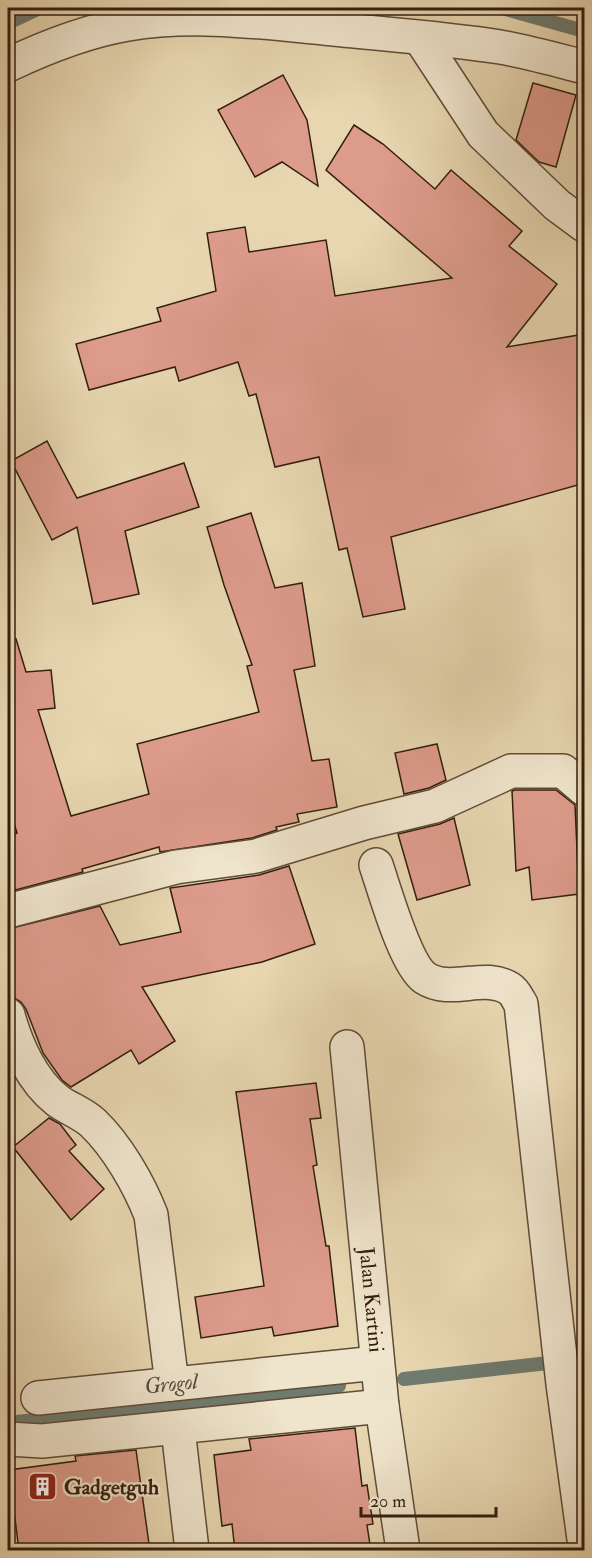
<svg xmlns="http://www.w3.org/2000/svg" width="592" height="1558" font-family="'IM FELL Double Pica',serif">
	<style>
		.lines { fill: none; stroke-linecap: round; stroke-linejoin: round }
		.stream { stroke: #6f7b6f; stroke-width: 14 }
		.building { fill: #dd9b8b; stroke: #331e0f; stroke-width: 1.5 }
		.street-casing { stroke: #604c37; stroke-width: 36 }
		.street { stroke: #efe4cc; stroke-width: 33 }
		.labels { text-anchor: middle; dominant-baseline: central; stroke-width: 4.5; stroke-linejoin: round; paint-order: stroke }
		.street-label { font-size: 21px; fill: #331e0f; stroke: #efe4cc }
		.poi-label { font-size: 21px; font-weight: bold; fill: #331e0f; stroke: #efe4cc; text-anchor: start }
		.water-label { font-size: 22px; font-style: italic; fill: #514c3f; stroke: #efe4cc }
	</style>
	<rect width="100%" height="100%" fill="#e7d6b0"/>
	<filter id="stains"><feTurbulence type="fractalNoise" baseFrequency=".00333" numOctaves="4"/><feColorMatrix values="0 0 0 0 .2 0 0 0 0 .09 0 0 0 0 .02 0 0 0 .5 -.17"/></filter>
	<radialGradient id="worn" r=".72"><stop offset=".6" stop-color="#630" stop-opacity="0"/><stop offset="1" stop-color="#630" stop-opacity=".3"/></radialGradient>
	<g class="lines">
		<!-- stream -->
		<g class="stream">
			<path d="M502,8L584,31"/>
			<path d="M8,23L40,8"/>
			<path d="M404,1379L584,1359"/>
			<path d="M8,1423L339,1386"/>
		</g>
	</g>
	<!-- building -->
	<g class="building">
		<path d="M283,75L307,120L318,186L282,162L255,177L218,110Z"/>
		<path d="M533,83L576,95L556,167L539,162L516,140Z"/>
		<path d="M354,125L383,144L435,189L451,170L522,231L509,246L557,284L507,347L585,334V483L391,537L405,609L363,617L347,548L339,550L319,457L275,467L256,394L249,396L238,362L179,381L175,367L89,390L76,344L161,321L157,308L216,291L207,233L245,227L249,252L326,240L335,296L452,278L326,170Z"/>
		<path d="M47,441L77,498L184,463L199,507L125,531L139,594L93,604L77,527L52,540L11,461Z"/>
		<path d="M251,513L275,588L302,583L315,666L294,670L312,761L329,759L337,807L297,814L299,822L276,827L277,830L252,838L160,852L159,847L82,869L83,872L8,892V836L17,833L8,803V641L16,639L26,672L51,670L55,708L38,710L71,816L149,794L137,744L259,712L247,666L252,665L224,585L207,527Z"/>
		<path d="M437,744L446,780L429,788L404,794L395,753Z"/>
		<path d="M515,790H556L575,805L579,894L532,900L529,867L516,871L512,791Z"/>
		<path d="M454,818L470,885L417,900L398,834L440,824Z"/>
		<path d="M289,866L315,944L262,962L142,987L175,1041L139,1064L131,1050L71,1087L62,1080L43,1053L26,1009L21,1002L14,998L8,974V929L100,906L120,945L181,932L170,888L259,875Z"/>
		<path d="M316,1083L321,1118L310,1119L317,1165L313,1166L326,1246H329L338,1326L274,1336L272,1327L201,1338L195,1297L264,1286L236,1092Z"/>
		<path d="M49,1118L60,1124L76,1145L69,1151L104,1189L71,1220L13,1147Z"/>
		<path d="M355,1428L362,1486L367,1485L373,1524L367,1525L371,1551H235L232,1524L222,1526L214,1455L251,1450L249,1439Z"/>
		<path d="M136,1450L149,1544L102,1551H89L88,1544L47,1551H19L9,1470L76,1461L75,1456Z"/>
	</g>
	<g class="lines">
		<defs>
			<g id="street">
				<path d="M420,38L483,134L557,205L584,225"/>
				<path d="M8,65C46,47 86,31 128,24C191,13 260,22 324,28C382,34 442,38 500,47C529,52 557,60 584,67"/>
				<path d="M376,865C385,891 405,964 425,978C451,995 485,972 510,989C515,992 518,1000 521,1004L563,1384L584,1539"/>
				<path d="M8,911L176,867L256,856L364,823L435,806L511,771H563L584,789"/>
				<path d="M8,1015C16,1045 32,1081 58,1101C69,1109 82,1113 93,1123C117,1146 139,1184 151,1215L172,1384"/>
				<path id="s1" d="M347,1047L382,1406L403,1550"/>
				<path d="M38,1398L377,1363"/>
				<path d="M178,1429L192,1550"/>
				<path d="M8,1439L42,1441L382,1406"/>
			</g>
		</defs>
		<!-- street casing -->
		<use href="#street" class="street-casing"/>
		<!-- street -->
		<use href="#street" class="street"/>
	</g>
	<!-- icons -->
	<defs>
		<symbol id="building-square" viewBox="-11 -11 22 22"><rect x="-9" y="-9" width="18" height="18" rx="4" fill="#8f2418" stroke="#efe4cc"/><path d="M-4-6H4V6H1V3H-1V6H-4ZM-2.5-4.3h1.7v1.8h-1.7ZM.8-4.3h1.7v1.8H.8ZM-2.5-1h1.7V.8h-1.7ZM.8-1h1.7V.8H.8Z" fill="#fff"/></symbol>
	</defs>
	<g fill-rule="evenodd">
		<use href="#building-square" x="26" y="1470" width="33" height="33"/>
	</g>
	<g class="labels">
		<!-- street labels -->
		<g class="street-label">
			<text stroke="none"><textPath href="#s1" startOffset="254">Jalan Kartini</textPath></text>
		</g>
		<!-- poi labels -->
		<g class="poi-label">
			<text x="64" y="1487">Gadgetguh</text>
		</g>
		<!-- water labels -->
		<g class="water-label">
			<text transform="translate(171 1384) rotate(-6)">Grogol</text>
		</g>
	</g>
	<!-- margin -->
	<rect width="592" height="1558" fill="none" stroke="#e7d6b0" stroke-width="30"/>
	<rect x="9" y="9" width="574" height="1540" fill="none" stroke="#331e0f" stroke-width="3"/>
	<rect x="15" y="15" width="562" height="1528" fill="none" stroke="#331e0f" stroke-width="1.5"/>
	<!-- scale -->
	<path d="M361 1507v9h135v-9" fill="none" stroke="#331e0f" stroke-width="3"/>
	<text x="370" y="1507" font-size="18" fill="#331e0f" stroke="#efe4cc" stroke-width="4.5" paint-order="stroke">20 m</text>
	<rect width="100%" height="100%" filter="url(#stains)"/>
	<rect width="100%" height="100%" fill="url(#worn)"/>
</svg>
